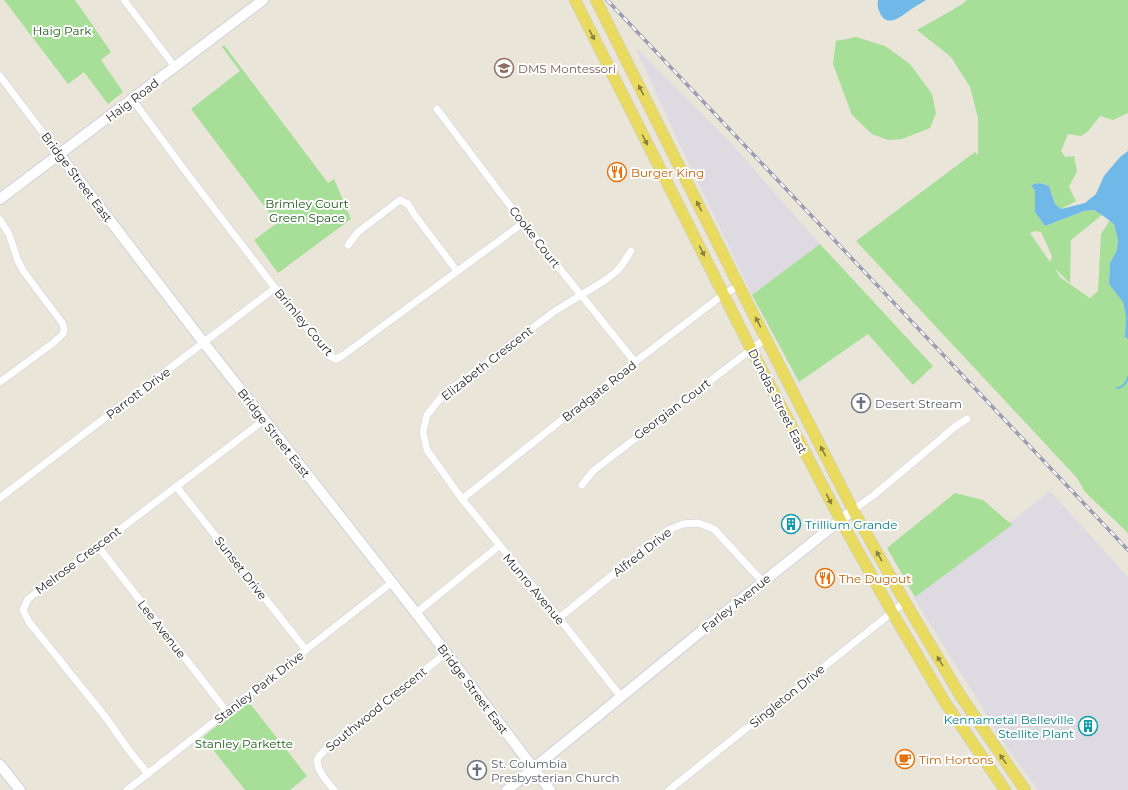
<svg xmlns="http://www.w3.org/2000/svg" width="1128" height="790" font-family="Montserrat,sans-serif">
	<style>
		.industrial { fill: #dddae2 }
		.green { fill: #a7de98; fill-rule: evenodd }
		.water { fill: #70b8e8 }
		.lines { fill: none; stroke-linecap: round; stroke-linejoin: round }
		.stream { stroke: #70b8e8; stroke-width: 2 }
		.street-casing { stroke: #cfd0e0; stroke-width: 8 }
		.secondary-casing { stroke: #cfd0e0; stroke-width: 12 }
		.primary-casing { stroke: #c7c7c7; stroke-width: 12 }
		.street { stroke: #fff; stroke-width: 7 }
		.secondary { stroke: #fff; stroke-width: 10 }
		.primary { stroke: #e9db5f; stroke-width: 11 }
		.rail-casing { stroke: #9d9db1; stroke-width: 3.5 }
		.rail { stroke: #fff; stroke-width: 2; stroke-dasharray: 6; stroke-linecap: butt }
		.oneway { fill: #888143 }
		.labels { text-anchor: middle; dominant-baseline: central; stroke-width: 4; stroke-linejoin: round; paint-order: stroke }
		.park-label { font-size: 12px; fill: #21601c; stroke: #fff }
		.education-label { font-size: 12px; fill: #785e54; stroke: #fff; text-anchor: start }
		.street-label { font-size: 12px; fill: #272727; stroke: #fff }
		.food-label { font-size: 12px; fill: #c56008; stroke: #fff; text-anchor: start }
		.worship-label { font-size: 12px; fill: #5b616d; stroke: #fff; text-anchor: start }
		.culture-label { font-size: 12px; fill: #0d838f; stroke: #fff; text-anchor: start }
	</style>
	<rect width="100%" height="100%" fill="#eae5d9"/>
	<!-- industrial -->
	<g class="industrial">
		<path d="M635,47L730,142L820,244L752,295L679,143Z"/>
		<path d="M1050,491L1128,577V790H1038L1008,749L914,598Z"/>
	</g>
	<!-- green -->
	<g class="green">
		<path d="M4,0H75L111,52L101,60L123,92L108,104L84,72L68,84Z"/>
		<path d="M967,0H1128V113L1113,120L1100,116L1088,131L1081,136L1068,134L1061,151L1065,157L1074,156L1077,171L1069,187L1076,201L1061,209L1055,204L1049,186L1040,183L1031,185L1035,191V212L1045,226L1084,211L1094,210L1102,215L1071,240L1070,283L1054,268L1061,278L1090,298L1098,291L1101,234L1110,220L1114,224L1118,240L1117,250L1110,263L1109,284L1123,301L1126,316L1125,337L1128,339V533L1085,492L1077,478L856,241L975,152L978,155V118L970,87L951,57L917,30L961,5ZM1035,231L1041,232L1052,256L1050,262L1030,233Z"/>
		<path d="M856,37L885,46L910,64L932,94L936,113L930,128L902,139L888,140L872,134L852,115L833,64L836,41Z"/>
		<path d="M224,45L328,183L334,179L351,219L278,273L254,240L277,223L191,109L240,71L222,47Z"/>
		<path d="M820,244L933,366L913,385L868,334L799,382L752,295Z"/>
		<path d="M955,493L983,500L1012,525L915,597L887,548Z"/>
		<path d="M248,701L307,776L290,790H245L203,737Z"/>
	</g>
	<!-- water -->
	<g class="water">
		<path d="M878,0H926C922,3 917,5 913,8C905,13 889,29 881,15C878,9 877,6 878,0Z"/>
		<path d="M1128,151V339L1125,337L1126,316L1123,302L1109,284L1110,263L1117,250L1118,240L1114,224L1102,215L1094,210L1084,211L1045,226L1035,212V191L1031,185L1040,183L1049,186L1055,204L1061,209L1085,203L1096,194L1104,176L1120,157Z"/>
	</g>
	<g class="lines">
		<!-- stream -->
		<path class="stream" d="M1117,388C1124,387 1126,383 1128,377"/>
		<defs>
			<g id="street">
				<path d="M124,0L175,67"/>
				<path d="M0,76L59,154"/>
				<path d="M132,99L189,176L275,288L330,356L336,359L342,356L523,223"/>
				<path d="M437,109L523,223L635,362"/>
				<path d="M0,220L9,234L18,261L24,272L63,324L64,330L63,334L53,343L0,382"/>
				<path d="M348,245L358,232L400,200L408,204L414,214L457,271"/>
				<path d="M582,485L593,471L766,338"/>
				<path d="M176,486L306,650"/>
				<path d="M0,498L275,288"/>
				<path d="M462,499L635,362L724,294L739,286"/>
				<path d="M853,510L874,495L956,426L967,419"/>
				<path d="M97,545L227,712"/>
				<path d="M416,613L499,546"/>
				<path d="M559,618L668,530L683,524L698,523L714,529L763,582"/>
				<path d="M621,697L559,618L462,499L427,450L423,432L427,415L439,400L455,386L555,311L604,281L617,271L622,265L631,251"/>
				<path d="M148,774L128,749L107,719L29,622L23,610L28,599L264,420"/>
				<path d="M127,790L391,583"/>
				<path d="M334,790C328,782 312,766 319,756C321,754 324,751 326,749L446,653"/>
				<path d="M669,790L905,602"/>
			</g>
			<g id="secondary">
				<path d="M59,154L204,343L416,613L550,790"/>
				<path d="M0,199L263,0"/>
				<path d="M0,765L20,790"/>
				<path d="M507,790L704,629L853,510"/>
			</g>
			<g id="primary">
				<path d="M575,0L751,349L841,521L892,612L946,704L1005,790"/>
				<path d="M596,0L739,286L853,510L905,602L960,695L1025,790"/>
			</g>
		</defs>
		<!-- street casing -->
		<use href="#street" class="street-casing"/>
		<!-- secondary casing -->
		<use href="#secondary" class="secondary-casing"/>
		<!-- primary casing -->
		<use href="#primary" class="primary-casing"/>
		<!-- street -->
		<use href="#street" class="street"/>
		<!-- secondary -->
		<use href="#secondary" class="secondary"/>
		<!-- primary -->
		<use href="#primary" class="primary"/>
		<defs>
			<path id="rail" d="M607,0L1128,550"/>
		</defs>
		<!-- rail casing -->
		<use href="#rail" class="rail-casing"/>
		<!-- rail -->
		<use href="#rail" class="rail"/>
	</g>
	<!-- one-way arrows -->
	<defs><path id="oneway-solid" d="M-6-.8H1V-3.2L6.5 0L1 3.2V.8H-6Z"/></defs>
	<g class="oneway">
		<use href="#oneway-solid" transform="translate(592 35) rotate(63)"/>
		<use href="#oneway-solid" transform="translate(641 90) rotate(-117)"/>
		<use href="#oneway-solid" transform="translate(645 140) rotate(63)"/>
		<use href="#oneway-solid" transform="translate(699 206) rotate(-117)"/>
		<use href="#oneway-solid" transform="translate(702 251) rotate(63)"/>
		<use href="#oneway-solid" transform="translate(758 322) rotate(-118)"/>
		<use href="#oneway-solid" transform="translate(823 451) rotate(-117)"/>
		<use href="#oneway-solid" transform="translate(829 499) rotate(62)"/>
		<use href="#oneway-solid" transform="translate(879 556) rotate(-119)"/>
		<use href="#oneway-solid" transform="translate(940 661) rotate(-121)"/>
		<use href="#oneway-solid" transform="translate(1003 759) rotate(-125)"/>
	</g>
	<!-- icons -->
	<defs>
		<symbol id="school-ring" viewBox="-11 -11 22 22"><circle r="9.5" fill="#fff" stroke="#8d6e63" stroke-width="1.5"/><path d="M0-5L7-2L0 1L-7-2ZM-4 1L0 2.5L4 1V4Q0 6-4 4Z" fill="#8d6e63"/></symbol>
		<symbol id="restaurant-ring" viewBox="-11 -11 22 22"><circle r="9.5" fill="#fff" stroke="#e8710a" stroke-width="1.5"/><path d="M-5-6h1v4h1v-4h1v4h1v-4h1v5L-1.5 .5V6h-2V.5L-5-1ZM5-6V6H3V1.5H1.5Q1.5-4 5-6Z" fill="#e8710a"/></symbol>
		<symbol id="church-ring" viewBox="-11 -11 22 22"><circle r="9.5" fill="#fff" stroke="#6b7280" stroke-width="1.5"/><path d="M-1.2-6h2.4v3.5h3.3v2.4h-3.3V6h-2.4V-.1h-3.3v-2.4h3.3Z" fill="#6b7280"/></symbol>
		<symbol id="building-ring" viewBox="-11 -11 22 22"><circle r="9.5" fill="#fff" stroke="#0f9aa8" stroke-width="1.5"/><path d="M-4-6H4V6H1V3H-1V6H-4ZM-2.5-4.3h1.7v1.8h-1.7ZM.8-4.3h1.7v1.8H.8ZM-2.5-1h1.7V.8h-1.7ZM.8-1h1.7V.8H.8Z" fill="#0f9aa8"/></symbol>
		<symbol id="cafe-ring" viewBox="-11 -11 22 22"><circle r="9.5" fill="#fff" stroke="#e8710a" stroke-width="1.5"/><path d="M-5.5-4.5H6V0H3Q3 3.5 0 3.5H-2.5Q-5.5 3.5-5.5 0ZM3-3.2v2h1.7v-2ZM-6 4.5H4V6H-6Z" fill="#e8710a"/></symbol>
	</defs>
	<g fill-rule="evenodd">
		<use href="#school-ring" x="493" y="57" width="22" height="22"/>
		<use href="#restaurant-ring" x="606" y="161" width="22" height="22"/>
		<use href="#church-ring" x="850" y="392" width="22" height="22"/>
		<use href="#building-ring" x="780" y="513" width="22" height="22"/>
		<use href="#restaurant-ring" x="814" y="567" width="22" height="22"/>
		<use href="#building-ring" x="1077" y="715" width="22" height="22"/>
		<use href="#cafe-ring" x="894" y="748" width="22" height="22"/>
		<use href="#church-ring" x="466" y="759" width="22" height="22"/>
	</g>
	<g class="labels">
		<!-- park labels -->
		<g class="park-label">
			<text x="62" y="30">Haig Park</text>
			<text x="307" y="203">Brimley Court<tspan x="307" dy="14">Green Space</tspan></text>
			<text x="244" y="743">Stanley Parkette</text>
		</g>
		<!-- education labels -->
		<g class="education-label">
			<text x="518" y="68">DMS Montessori</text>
		</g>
		<!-- street labels -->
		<g class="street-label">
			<text transform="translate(132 100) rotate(-37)">Haig Road</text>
			<text transform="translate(77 177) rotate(53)">Bridge Street East</text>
			<text transform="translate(535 237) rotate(52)">Cooke Court</text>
			<text transform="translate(304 322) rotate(50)">Brimley Court</text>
			<text transform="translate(487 363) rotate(-38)">Elizabeth Crescent</text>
			<text transform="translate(599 391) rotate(-38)">Bradgate Road</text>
			<text transform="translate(138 393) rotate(-37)">Parrott Drive</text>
			<text transform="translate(778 401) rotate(63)">Dundas Street East</text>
			<text transform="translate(672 409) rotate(-37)">Georgian Court</text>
			<text transform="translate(274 433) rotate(52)">Bridge Street East</text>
			<text transform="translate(642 552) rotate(-38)">Alfred Drive</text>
			<text transform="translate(78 560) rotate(-37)">Melrose Crescent</text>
			<text transform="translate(241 568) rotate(52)">Sunset Drive</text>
			<text transform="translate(534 589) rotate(50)">Munro Avenue</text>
			<text transform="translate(736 603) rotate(-39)">Farley Avenue</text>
			<text transform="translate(162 629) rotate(52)">Lee Avenue</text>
			<text transform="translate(259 687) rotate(-38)">Stanley Park Drive</text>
			<text transform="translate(473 689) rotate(53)">Bridge Street East</text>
			<text transform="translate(787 696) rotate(-39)">Singleton Drive</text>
			<text transform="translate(376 709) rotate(-39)">Southwood Crescent</text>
		</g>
		<!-- food labels -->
		<g class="food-label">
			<text x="631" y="172">Burger King</text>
			<text x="839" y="578">The Dugout</text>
			<text x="919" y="759">Tim Hortons</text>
		</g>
		<!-- worship labels -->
		<g class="worship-label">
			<text x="875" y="403">Desert Stream</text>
			<text x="491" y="763">St. Columbia<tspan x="491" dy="14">Presbysterian Church</tspan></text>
		</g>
		<!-- culture labels -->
		<g class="culture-label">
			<text x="805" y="524">Trillium Grande</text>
			<text x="1074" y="719" text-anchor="end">Kennametal Belleville<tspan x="1074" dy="14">Stellite Plant</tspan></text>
		</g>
	</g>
</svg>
